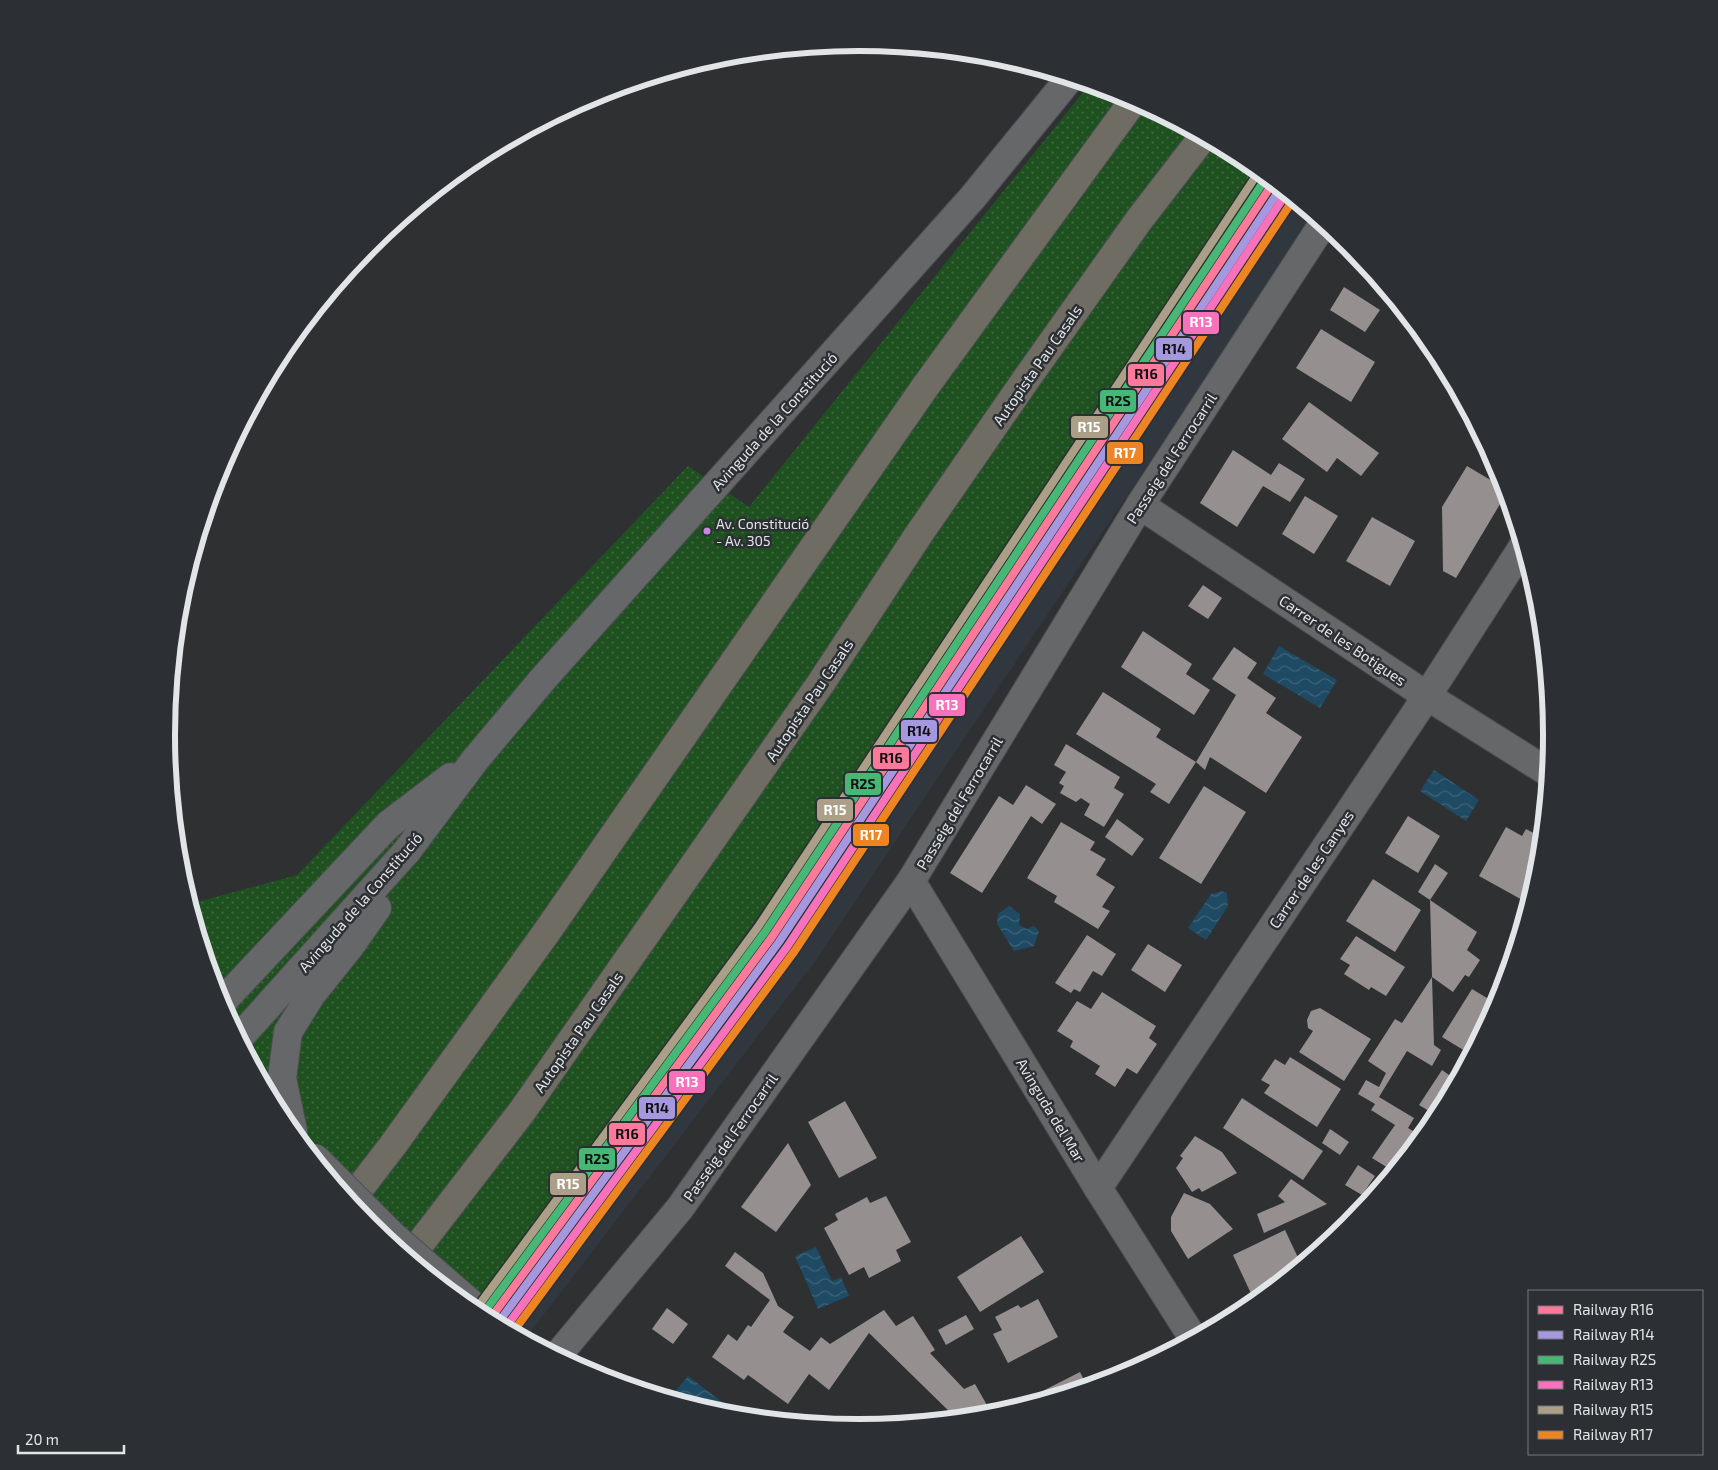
<svg xmlns="http://www.w3.org/2000/svg" width="1718" height="1470" font-family="'Exo 2',sans-serif">
	<style>
		.built { fill: #30373f }
		.grass { fill: url(#grass-dots) }
		.water { fill: url(#water-waves) }
		.building { fill: #968f8f }
		.lines { fill: none; stroke-linecap: round; stroke-linejoin: round }
		.minor-casing { stroke: #4b4e50; stroke-width: 30 }
		.tertiary-casing { stroke: #4b4e50; stroke-width: 30 }
		.motorway-casing { stroke: #4b4e50; stroke-width: 30 }
		.minor { stroke: #656769; stroke-width: 28 }
		.tertiary { stroke: #656769; stroke-width: 28 }
		.motorway { stroke: #6f6c63; stroke-width: 28 }
		.minor-bridge-casing { stroke: #4b4e50; stroke-width: 30; stroke-linecap: butt }
		.minor-bridge { stroke: #656769; stroke-width: 28 }
		.rail-1-casing { stroke: #2c3034; stroke-width: 11 }
		.rail-2-casing { stroke: #2c3034; stroke-width: 11 }
		.rail-3-casing { stroke: #2c3034; stroke-width: 11 }
		.rail-4-casing { stroke: #2c3034; stroke-width: 11 }
		.rail-5-casing { stroke: #2c3034; stroke-width: 11 }
		.rail-6-casing { stroke: #2c3034; stroke-width: 11 }
		.rail-1 { stroke: #fb7a9c; stroke-width: 8 }
		.rail-2 { stroke: #a698df; stroke-width: 8 }
		.rail-3 { stroke: #46b775; stroke-width: 8 }
		.rail-4 { stroke: #f871bb; stroke-width: 8 }
		.rail-5 { stroke: #ab9f88; stroke-width: 8 }
		.rail-6 { stroke: #ed8523; stroke-width: 8 }
		.bus-dot { fill: #c787e3; stroke: #2c3034; stroke-width: 2 }
		.labels { text-anchor: middle; dominant-baseline: central; stroke-width: 5; stroke-linejoin: round; paint-order: stroke }
		.bus-label { font-size: 14px; fill: #e2e5e7; stroke: #2c3034; text-anchor: start }
		.street-label { font-size: 15px; fill: #e2e5e7; stroke: #2c3034 }
		.rim { fill: none; stroke: #e2e5e7; stroke-width: 6 }
		.line-badge { stroke: #2c3034; stroke-width: 2 }
		.badge-label { font-size: 14px; text-anchor: middle; font-weight: bold; fill: #fff }
		.pale-badge-label { font-size: 14px; text-anchor: middle; font-weight: bold; fill: #111 }
	</style>
	<defs>
		<pattern id="grass-dots" width="8" height="8" patternUnits="userSpaceOnUse" patternTransform="scale(1.25)"><rect width="8" height="8" fill="#1f5120"/><path d="M2 2h.1M6 6h.1" fill="none" stroke="#3f6a40" stroke-width="1.8" stroke-linecap="round"/></pattern>
		<pattern id="water-waves" width="16" height="10" patternUnits="userSpaceOnUse" patternTransform="scale(1.25)"><rect width="16" height="10" fill="#1e4a63"/><path d="M0 5q4-4 8 0t8 0" fill="none" stroke="#3e6479"/></pattern>
	</defs>
	<rect width="100%" height="100%" fill="#2e3032"/>
	<!-- built -->
	<path class="built" d="M1257,170L1314,217L814,963L526,1338L478,1313L806,848Z"/>
	<!-- grass -->
	<path class="grass" d="M1089,85L1124,95L1244,159L1257,170L806,848L478,1313L369,1224L283,1119L219,1000L190,904L297,875L688,466L749,507Z"/>
	<!-- water -->
	<g class="water">
		<path d="M1279,646L1337,680L1320,708L1263,674Z"/>
		<path d="M1434,770L1479,800L1466,821L1420,791Z"/>
		<path d="M1222,891L1227,893L1228,906L1206,940L1188,928L1211,894Z"/>
		<path d="M1009,906L1020,914L1019,925L1027,929L1034,926L1039,931L1034,946L1014,951L997,924L998,914Z"/>
		<path d="M816,1247L832,1281L841,1277L849,1296L818,1309L795,1256Z"/>
		<path d="M688,1376L731,1409L726,1414L670,1398Z"/>
	</g>
	<!-- building -->
	<g class="building">
		<path d="M1344,287L1380,310L1365,332L1330,310Z"/>
		<path d="M1321,329L1375,362L1351,402L1296,368Z"/>
		<path d="M1309,402L1379,453L1361,476L1337,458L1327,472L1282,439Z"/>
		<path d="M1470,417L1476,428L1467,423Z"/>
		<path d="M1233,450L1271,475L1279,463L1305,479L1290,502L1263,486L1237,527L1200,503Z"/>
		<path d="M1467,466L1504,488L1506,494L1456,578L1443,571L1442,507Z"/>
		<path d="M1305,496L1338,516L1314,554L1282,534Z"/>
		<path d="M1372,517L1415,541L1390,586L1346,561Z"/>
		<path d="M1203,585L1222,598L1208,619L1188,606Z"/>
		<path d="M1143,631L1192,664L1186,674L1210,690L1194,715L1121,667Z"/>
		<path d="M1234,647L1257,663L1247,678L1276,698L1266,713L1302,737L1266,793L1210,757L1205,770L1196,762L1236,695L1212,679Z"/>
		<path d="M1103,692L1161,729L1156,737L1196,762L1169,804L1150,792L1156,784L1076,734Z"/>
		<path d="M1066,744L1120,777L1114,788L1124,794L1104,827L1084,815L1090,804L1081,798L1076,802L1060,793L1064,786L1059,783L1066,772L1054,765Z"/>
		<path d="M1026,785L1056,804L1042,824L1031,816L982,893L950,873L999,796L1013,805Z"/>
		<path d="M1204,786L1246,812L1201,884L1159,858Z"/>
		<path d="M1408,816L1440,836L1418,873L1385,853Z"/>
		<path d="M1117,819L1144,839L1132,856L1105,837Z"/>
		<path d="M1061,822L1095,842L1090,850L1106,859L1096,875L1115,887L1102,907L1110,911L1098,929L1054,902L1057,896L1027,878Z"/>
		<path d="M1506,827L1522,836L1526,829L1541,837L1538,870L1528,903L1479,876Z"/>
		<path d="M1435,864L1448,873L1430,900L1418,892Z"/>
		<path d="M1373,879L1421,910L1395,952L1346,921Z"/>
		<path d="M1430,900L1477,932L1467,950L1480,960L1469,977L1465,975L1453,992L1432,977Z"/>
		<path d="M1087,935L1116,954L1102,976L1093,971L1080,992L1074,989L1071,993L1055,983Z"/>
		<path d="M1356,936L1405,967L1386,996L1371,987L1369,990L1344,974L1350,965L1340,959Z"/>
		<path d="M1148,944L1182,965L1165,992L1131,970Z"/>
		<path d="M1432,977L1434,1045L1441,1050L1432,1066L1407,1051L1379,1097L1414,1118L1408,1128L1421,1136L1393,1171L1372,1158L1395,1125L1371,1110L1375,1104L1358,1094L1366,1080L1379,1087L1386,1073L1368,1061L1395,1019L1402,1023Z"/>
		<path d="M1472,989L1497,1004L1470,1054L1442,1037Z"/>
		<path d="M1102,992L1156,1026L1149,1038L1157,1044L1137,1074L1127,1068L1115,1087L1095,1074L1100,1066L1070,1047L1073,1041L1057,1031L1077,1001L1091,1009Z"/>
		<path d="M1320,1008L1371,1039L1344,1081L1299,1052L1313,1031L1308,1028L1307,1020L1311,1011Z"/>
		<path d="M1290,1057L1341,1089L1317,1127L1264,1093L1270,1085L1261,1080L1275,1059L1285,1065Z"/>
		<path d="M1442,1070L1456,1080L1437,1116L1419,1105Z"/>
		<path d="M1242,1098L1323,1151L1303,1180L1223,1128Z"/>
		<path d="M845,1101L877,1158L839,1178L808,1122Z"/>
		<path d="M1330,1129L1349,1142L1340,1155L1322,1143Z"/>
		<path d="M1195,1136L1222,1152L1237,1173L1202,1192L1199,1188L1192,1192L1176,1168L1183,1158L1180,1156Z"/>
		<path d="M788,1143L811,1185L776,1232L741,1207Z"/>
		<path d="M1358,1165L1375,1176L1362,1195L1345,1185Z"/>
		<path d="M1291,1179L1327,1204L1264,1233L1257,1214L1285,1202L1278,1196Z"/>
		<path d="M1184,1193L1210,1204L1233,1229L1188,1259L1171,1231V1217Z"/>
		<path d="M886,1196L911,1242L896,1250L901,1261L869,1278L864,1267L849,1275L824,1228L838,1220L835,1214L867,1197L870,1203Z"/>
		<path d="M1285,1230L1301,1264L1255,1302L1233,1255Z"/>
		<path d="M1021,1236L1044,1272L980,1312L957,1277Z"/>
		<path d="M735,1252L763,1273L778,1306L794,1317L783,1332L810,1351L821,1337L830,1344L884,1310L896,1326L913,1316L935,1350L930,1353L964,1389L975,1384L992,1414L956,1418L869,1333L829,1390L809,1374L788,1404L748,1375L744,1380L712,1357L728,1334L737,1341L748,1325L751,1327L770,1300L725,1266Z"/>
		<path d="M1038,1299L1058,1337L1008,1363L993,1334L1002,1330L995,1317L1018,1305L1021,1308Z"/>
		<path d="M667,1308L688,1324L673,1344L652,1329Z"/>
		<path d="M966,1315L974,1329L946,1345L938,1330Z"/>
		<path d="M1080,1372L1087,1386L1031,1403L1029,1398Z"/>
		<path d="M761,1409L774,1419L755,1417Z"/>
	</g>
	<g class="lines">
		<defs>
			<g id="minor">
				<path d="M1140,505L1427,696L1548,772"/>
				<path d="M911,881L1098,1188L1193,1338"/>
				<path d="M1098,1188L1427,696L1522,548"/>
				<path d="M558,1355L680,1208L911,881L1140,505L1323,224"/>
			</g>
			<g id="tertiary">
				<path d="M221,1003L388,825L451,777"/>
				<path d="M239,1038L407,851L475,760L543,679L973,197L1069,79"/>
				<path d="M293,1131L282,1078L288,1032L311,995L351,945L377,908"/>
			</g>
			<g id="motorway">
				<path d="M350,1201L393,1145L546,933L925,387L1134,100"/>
				<path d="M409,1258L523,1110L821,683L919,534L1027,378L1139,220L1203,137"/>
			</g>
		</defs>
		<!-- minor casing -->
		<use href="#minor" class="minor-casing"/>
		<!-- tertiary casing -->
		<use href="#tertiary" class="tertiary-casing"/>
		<!-- motorway casing -->
		<use href="#motorway" class="motorway-casing"/>
		<!-- minor -->
		<use href="#minor" class="minor"/>
		<!-- tertiary -->
		<use href="#tertiary" class="tertiary"/>
		<!-- motorway -->
		<use href="#motorway" class="motorway"/>
		<defs>
			<path id="minor-bridge" d="M315,1158L392,1235L489,1319"/>
		</defs>
		<!-- minor-bridge casing -->
		<use href="#minor-bridge" class="minor-bridge-casing"/>
		<!-- minor-bridge -->
		<use href="#minor-bridge" class="minor-bridge"/>
		<defs>
			<path id="rail-1" d="M490,1319L772,937L1273,183"/>
			<path id="rail-2" d="M498,1323L779,942L1280,189"/>
			<path id="rail-3" d="M483,1314L765,932L1266,178"/>
			<path id="rail-4" d="M506,1327L787,947L1286,194"/>
			<path id="rail-5" d="M476,1309L758,927L1258,173"/>
			<path id="rail-6" d="M513,1332L794,952L1293,200"/>
		</defs>
		<!-- rail-1 casing -->
		<use href="#rail-1" class="rail-1-casing"/>
		<!-- rail-2 casing -->
		<use href="#rail-2" class="rail-2-casing"/>
		<!-- rail-3 casing -->
		<use href="#rail-3" class="rail-3-casing"/>
		<!-- rail-4 casing -->
		<use href="#rail-4" class="rail-4-casing"/>
		<!-- rail-5 casing -->
		<use href="#rail-5" class="rail-5-casing"/>
		<!-- rail-6 casing -->
		<use href="#rail-6" class="rail-6-casing"/>
		<!-- rail-1 -->
		<use href="#rail-1" class="rail-1"/>
		<!-- rail-2 -->
		<use href="#rail-2" class="rail-2"/>
		<!-- rail-3 -->
		<use href="#rail-3" class="rail-3"/>
		<!-- rail-4 -->
		<use href="#rail-4" class="rail-4"/>
		<!-- rail-5 -->
		<use href="#rail-5" class="rail-5"/>
		<!-- rail-6 -->
		<use href="#rail-6" class="rail-6"/>
	</g>
	<!-- markers -->
	<circle class="bus-dot" cx="707" cy="531" r="4.5"/>
	<g class="labels">
		<!-- bus labels -->
		<g class="bus-label">
			<text x="716" y="523">Av. Constitució<tspan x="716" dy="17">- Av. 305</tspan></text>
		</g>
		<!-- street labels -->
		<g class="street-label">
			<text transform="translate(1037 365) rotate(-55)">Autopista Pau Casals</text>
			<text transform="translate(774 421) rotate(-48)">Avinguda de la Constitució</text>
			<text transform="translate(1171 458) rotate(-57)">Passeig del Ferrocarril</text>
			<text transform="translate(1343 640) rotate(34)">Carrer de les Botigues</text>
			<text transform="translate(809 700) rotate(-56)">Autopista Pau Casals</text>
			<text transform="translate(959 803) rotate(-59)">Passeig del Ferrocarril</text>
			<text transform="translate(1311 869) rotate(-56)">Carrer de les Canyes</text>
			<text transform="translate(360 902) rotate(-49)">Avinguda de la Constitució</text>
			<text transform="translate(578 1032) rotate(-55)">Autopista Pau Casals</text>
			<text transform="translate(1051 1110) rotate(59)">Avinguda del Mar</text>
			<text transform="translate(730 1137) rotate(-55)">Passeig del Ferrocarril</text>
		</g>
	</g>
	<!-- crop -->
	<path d="M0 0H1718V1470H0ZM175 735a684 684 0 1 1 1368 0a684 684 0 1 1-1368 0Z" fill="#2c3034" fill-rule="evenodd"/>
	<path class="rim" d="M175 735a684 684 0 1 1 1368 0a684 684 0 1 1-1368 0Z"/>
	<g class="line-badge">
		<rect x="1182" y="311" width="38" height="24" rx="5" fill="#f871bb"/>
		<rect x="1155" y="337" width="38" height="24" rx="5" fill="#a698df"/>
		<rect x="1127" y="363" width="38" height="24" rx="5" fill="#fb7a9c"/>
		<rect x="1099" y="389" width="38" height="24" rx="5" fill="#46b775"/>
		<rect x="1070" y="415" width="39" height="24" rx="5" fill="#ab9f88"/>
		<rect x="1106" y="441" width="38" height="24" rx="5" fill="#ed8523"/>
		<rect x="928" y="693" width="38" height="24" rx="5" fill="#f871bb"/>
		<rect x="900" y="719" width="38" height="24" rx="5" fill="#a698df"/>
		<rect x="872" y="746" width="38" height="24" rx="5" fill="#fb7a9c"/>
		<rect x="844" y="772" width="38" height="24" rx="5" fill="#46b775"/>
		<rect x="816" y="798" width="38" height="24" rx="5" fill="#ab9f88"/>
		<rect x="852" y="823" width="38" height="24" rx="5" fill="#ed8523"/>
		<rect x="668" y="1070" width="38" height="24" rx="5" fill="#f871bb"/>
		<rect x="638" y="1096" width="38" height="24" rx="5" fill="#a698df"/>
		<rect x="608" y="1122" width="38" height="24" rx="5" fill="#fb7a9c"/>
		<rect x="578" y="1147" width="38" height="24" rx="5" fill="#46b775"/>
		<rect x="549" y="1172" width="38" height="24" rx="5" fill="#ab9f88"/>
	</g>
	<g class="badge-label">
		<text x="1201" y="327">R13</text>
		<text x="1089" y="432">R15</text>
		<text x="1125" y="458">R17</text>
		<text x="947" y="710">R13</text>
		<text x="835" y="815">R15</text>
		<text x="871" y="840">R17</text>
		<text x="687" y="1087">R13</text>
		<text x="568" y="1189">R15</text>
	</g>
	<g class="pale-badge-label">
		<text x="1174" y="354">R14</text>
		<text x="1146" y="379">R16</text>
		<text x="1118" y="406">R2S</text>
		<text x="919" y="736">R14</text>
		<text x="891" y="763">R16</text>
		<text x="863" y="789">R2S</text>
		<text x="657" y="1113">R14</text>
		<text x="627" y="1139">R16</text>
		<text x="597" y="1164">R2S</text>
	</g>
	<!-- legend -->
	<rect x="1528" y="1290" width="175" height="165" fill="#2c3034" stroke="#75787c"/>
	<rect x="1538" y="1306" width="25" height="8" fill="#fb7a9c" stroke="#75787c"/>
	<text x="1573" y="1315" font-size="15" fill="#e2e5e7">Railway R16</text>
	<rect x="1538" y="1331" width="25" height="8" fill="#a698df" stroke="#75787c"/>
	<text x="1573" y="1340" font-size="15" fill="#e2e5e7">Railway R14</text>
	<rect x="1538" y="1356" width="25" height="8" fill="#46b775" stroke="#75787c"/>
	<text x="1573" y="1365" font-size="15" fill="#e2e5e7">Railway R2S</text>
	<rect x="1538" y="1381" width="25" height="8" fill="#f871bb" stroke="#75787c"/>
	<text x="1573" y="1390" font-size="15" fill="#e2e5e7">Railway R13</text>
	<rect x="1538" y="1406" width="25" height="8" fill="#ab9f88" stroke="#75787c"/>
	<text x="1573" y="1415" font-size="15" fill="#e2e5e7">Railway R15</text>
	<rect x="1538" y="1431" width="25" height="8" fill="#ed8523" stroke="#75787c"/>
	<text x="1573" y="1440" font-size="15" fill="#e2e5e7">Railway R17</text>
	<!-- scale -->
	<path d="M18 1445v8h106v-8" fill="none" stroke="#e2e5e7" stroke-width="2.5"/>
	<text x="25" y="1445" font-size="15" fill="#e2e5e7" stroke="#2c3034" stroke-width="4" paint-order="stroke">20 m</text>
</svg>
